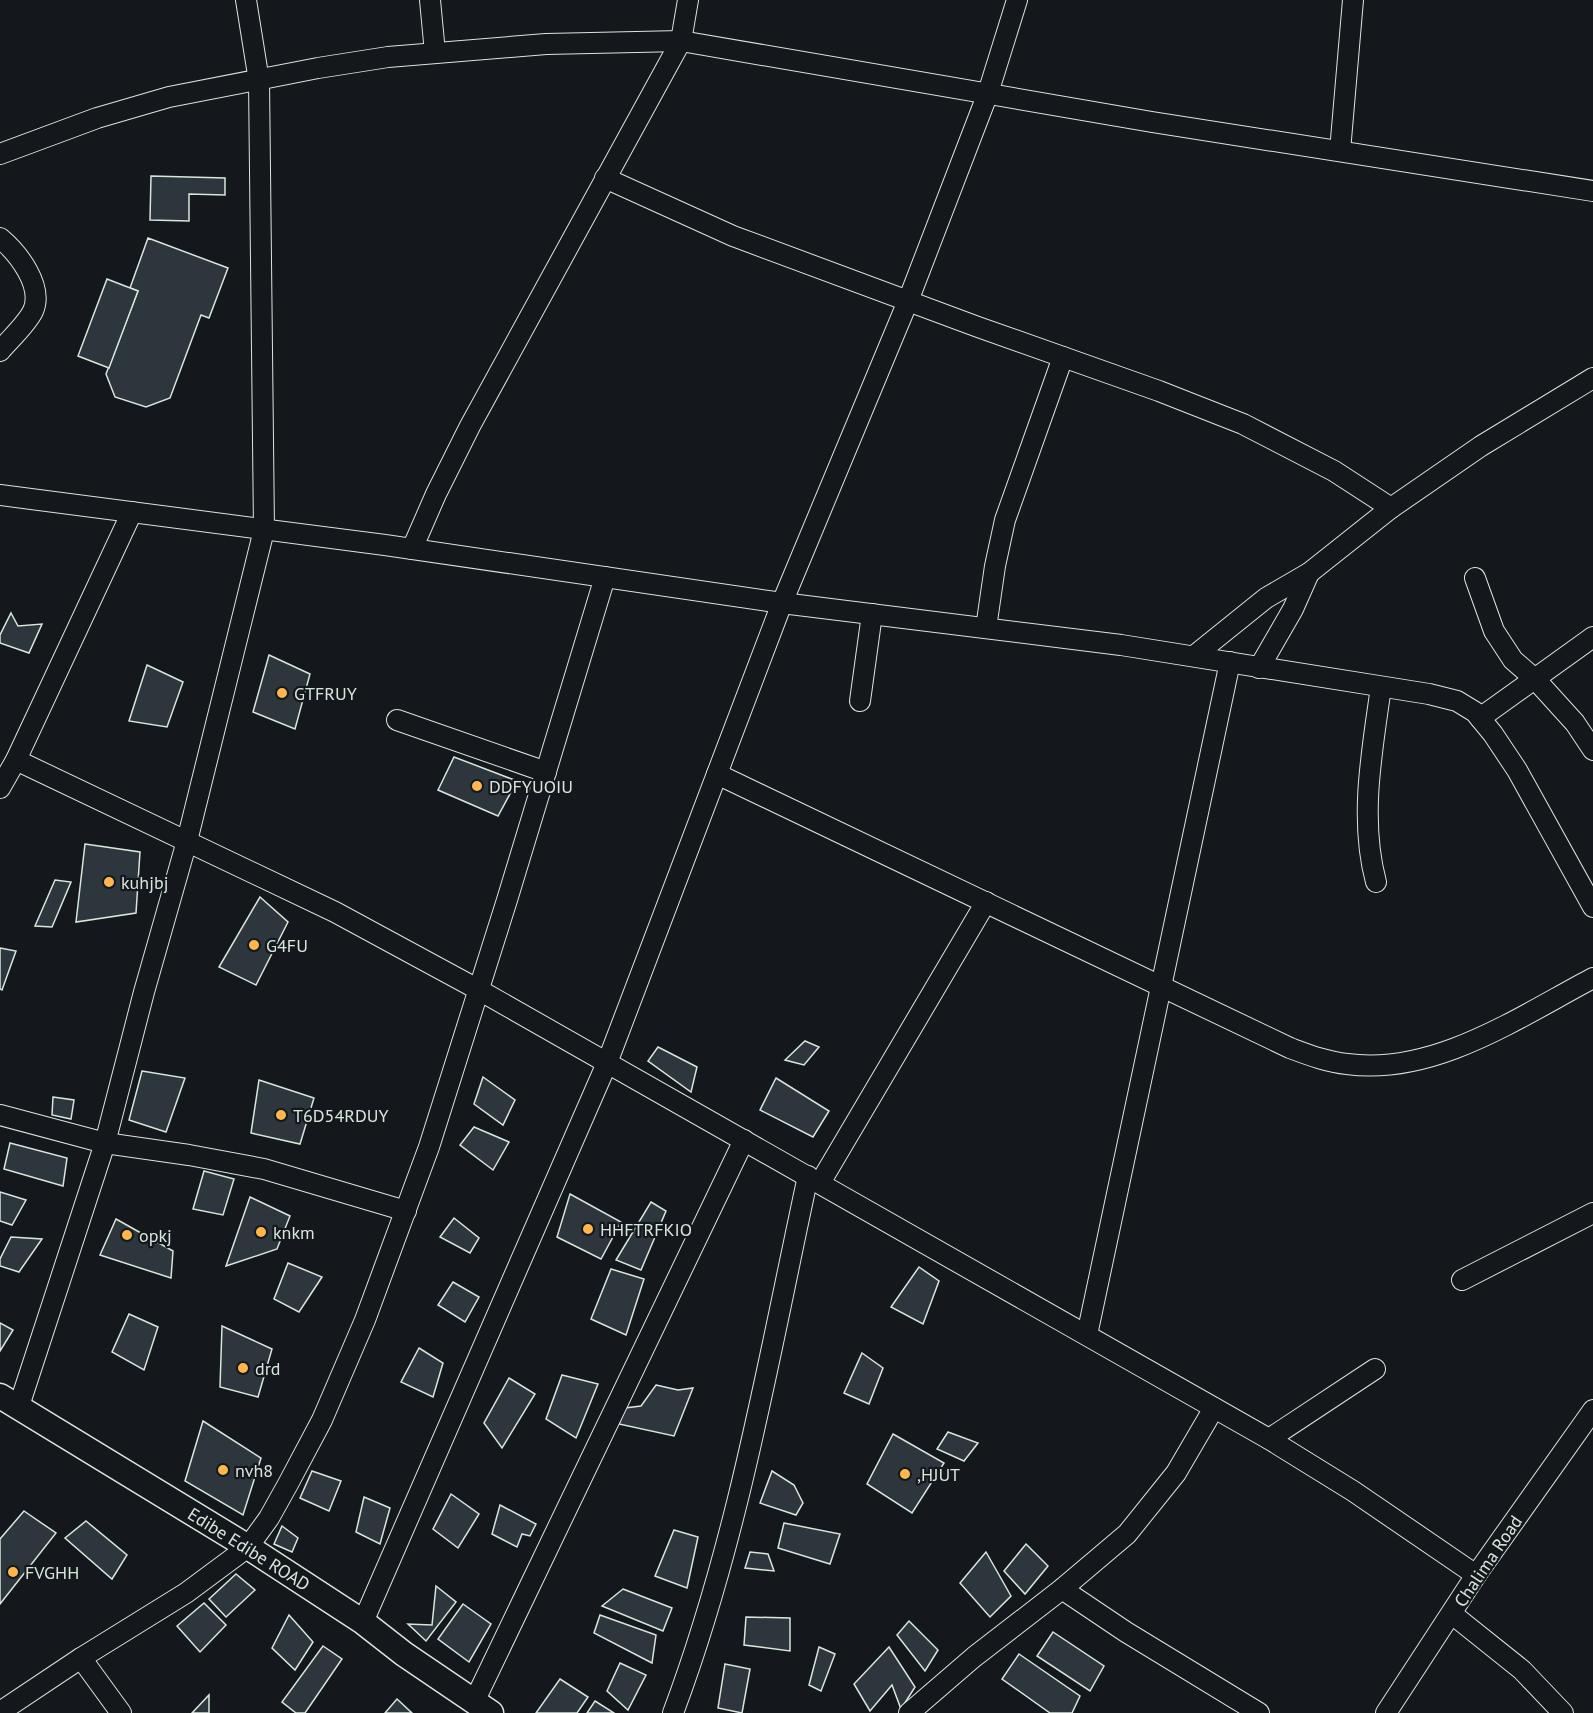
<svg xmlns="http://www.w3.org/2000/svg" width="1593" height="1713" font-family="'PT Sans',sans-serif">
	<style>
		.building { fill: #2c363c; stroke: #d8e6dc; stroke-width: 1.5 }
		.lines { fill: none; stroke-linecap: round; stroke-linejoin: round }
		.minor-casing { stroke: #d8e6dc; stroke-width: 22 }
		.major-casing { stroke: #d8e6dc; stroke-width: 27 }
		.minor { stroke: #14181c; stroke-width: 20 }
		.major { stroke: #14181c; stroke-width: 24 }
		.poi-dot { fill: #ffb74d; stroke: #14181c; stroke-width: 2 }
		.labels { text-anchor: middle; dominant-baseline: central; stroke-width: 4.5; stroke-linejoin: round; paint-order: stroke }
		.poi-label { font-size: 18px; fill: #d8e6dc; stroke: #14181c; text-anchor: start }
		.street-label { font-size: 18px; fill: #d8e6dc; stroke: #14181c }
	</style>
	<rect width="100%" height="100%" fill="#14181c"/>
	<!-- building -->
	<g class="building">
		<path d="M151,176L225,178V195L189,194V221L150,220Z"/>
		<path d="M148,238L228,268L209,318L201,315L170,398L146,407L115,397L106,374L138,291L130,288Z"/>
		<path d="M107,279L138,291L109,368L78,356Z"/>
		<path d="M11,613L18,626L42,624L29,653L0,643V635Z"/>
		<path d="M269,655L310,674L295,729L253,712Z"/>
		<path d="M147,665L183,682L167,727L129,721Z"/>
		<path d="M454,757L517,781L498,816L438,790Z"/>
		<path d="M85,844L140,852L136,913L76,922Z"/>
		<path d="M55,880L71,882L52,927L35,926Z"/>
		<path d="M260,897L288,922L256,985L219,967Z"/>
		<path d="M0,948L16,951L2,990L0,989Z"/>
		<path d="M805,1041L819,1047L804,1065L785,1060Z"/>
		<path d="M658,1047L697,1067L691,1092L648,1061Z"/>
		<path d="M142,1071L185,1078L166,1132L129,1120Z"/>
		<path d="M483,1077L515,1100L503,1125L474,1104Z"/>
		<path d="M776,1078L829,1111L813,1137L760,1110Z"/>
		<path d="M259,1080L314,1098L300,1144L251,1133Z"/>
		<path d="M53,1097L74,1100L71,1119L52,1115Z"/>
		<path d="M474,1127L509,1142L493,1170L460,1145Z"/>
		<path d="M10,1143L67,1158L63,1186L4,1169Z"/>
		<path d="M204,1171L234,1179L223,1215L193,1209Z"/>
		<path d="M0,1192L26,1200L12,1225L0,1221Z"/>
		<path d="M570,1194L621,1222L601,1259L557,1237Z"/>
		<path d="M250,1197L290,1216L277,1249L226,1266Z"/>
		<path d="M651,1202L666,1211L641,1270L616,1260Z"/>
		<path d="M454,1218L479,1238L470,1253L440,1237Z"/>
		<path d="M116,1219L173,1251L171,1278L100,1255Z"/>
		<path d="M11,1237L42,1239L19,1272L0,1266V1259Z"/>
		<path d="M288,1263L322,1277L299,1312L274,1299Z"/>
		<path d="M919,1267L939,1281L923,1324L891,1307Z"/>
		<path d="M611,1269L644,1279L626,1335L591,1319Z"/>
		<path d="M453,1282L479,1297L465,1322L438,1305Z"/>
		<path d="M129,1314L158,1327L144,1370L112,1352Z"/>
		<path d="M0,1323L13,1330L0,1351Z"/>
		<path d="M222,1326L272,1349L258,1397L220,1387Z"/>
		<path d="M419,1348L443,1363L433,1397L401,1382Z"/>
		<path d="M862,1353L883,1368L869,1404L844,1393Z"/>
		<path d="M562,1375L598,1384L576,1438L546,1419Z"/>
		<path d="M509,1378L535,1394L502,1448L484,1423Z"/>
		<path d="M656,1385L678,1390L693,1388L674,1436L619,1424L625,1408L641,1406Z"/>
		<path d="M203,1421L261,1458L243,1515L185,1481Z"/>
		<path d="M948,1432L978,1443L964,1461L937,1449Z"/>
		<path d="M893,1434L944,1463L912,1513L867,1484Z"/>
		<path d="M312,1471L341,1481L329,1511L300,1498Z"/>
		<path d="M772,1471L794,1485L803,1503L796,1515L760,1503Z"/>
		<path d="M451,1494L479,1514L458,1548L433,1529Z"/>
		<path d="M364,1497L390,1508L380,1544L356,1532Z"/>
		<path d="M500,1505L536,1524L530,1536L522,1534L517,1547L492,1534Z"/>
		<path d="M24,1511L56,1533L0,1604V1539Z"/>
		<path d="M86,1521L127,1555L112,1579L65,1538Z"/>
		<path d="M784,1523L840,1534L830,1564L778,1548Z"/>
		<path d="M282,1526L298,1538L292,1552L274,1544Z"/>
		<path d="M674,1530L698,1537L687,1588L655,1576Z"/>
		<path d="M1026,1544L1048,1566L1025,1594L1004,1571Z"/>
		<path d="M750,1552L768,1554L774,1571L745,1568Z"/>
		<path d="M986,1552L1011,1596L990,1617L960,1583Z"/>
		<path d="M236,1574L255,1590L226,1617L209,1599Z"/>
		<path d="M436,1586L456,1602L426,1641L408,1624L432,1625Z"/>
		<path d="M623,1589L672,1608L663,1631L602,1606Z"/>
		<path d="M204,1603L226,1625L200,1652L177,1626Z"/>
		<path d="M463,1604L491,1624L469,1662L438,1639Z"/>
		<path d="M289,1615L313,1642L295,1670L272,1648Z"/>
		<path d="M600,1615L656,1635L652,1663L594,1633Z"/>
		<path d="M746,1617L790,1618V1651L744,1645Z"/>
		<path d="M909,1621L938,1650L925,1671L897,1635Z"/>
		<path d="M1053,1632L1104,1666L1090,1691L1037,1656Z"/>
		<path d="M323,1646L342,1659L305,1713H296L282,1702Z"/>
		<path d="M819,1647L835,1654L821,1691L809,1685Z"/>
		<path d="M889,1647L915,1687L901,1709L892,1685L870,1711L854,1684Z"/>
		<path d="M1019,1654L1080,1696L1072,1713H1050L1002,1679Z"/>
		<path d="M620,1663L646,1675L628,1710L607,1691Z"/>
		<path d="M725,1664L750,1669L742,1713L718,1708Z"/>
		<path d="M560,1679L588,1697L577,1713H536Z"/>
		<path d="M209,1695V1713H192Z"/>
		<path d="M397,1699L412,1713H385Z"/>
		<path d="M595,1701L614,1713H587Z"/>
	</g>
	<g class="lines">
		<defs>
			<g id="minor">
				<path d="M430,0L435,53"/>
				<path d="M1340,151L1353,0"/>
				<path d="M0,154L97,118L169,97L318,68L388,57L546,44L681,41L1152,122L1593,191"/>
				<path d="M605,178L733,236L978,327L1159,391L1243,424L1334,471L1391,508"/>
				<path d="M0,238C18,253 44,286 33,311C26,325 10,339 0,351"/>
				<path d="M0,495L385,545L782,603L1121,645L1429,694L1457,701L1475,712L1493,734L1517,770L1593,907"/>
				<path d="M412,549L436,494L470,426L681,41L688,0"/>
				<path d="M1475,578L1494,631L1513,660L1536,680L1575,723L1593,750"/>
				<path d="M986,628L995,566L1005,520L1063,357"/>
				<path d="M1194,656L1266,598L1309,573L1391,508L1481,446L1593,378"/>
				<path d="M1259,668L1293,609L1309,573"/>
				<path d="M860,701L872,614"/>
				<path d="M1480,718L1593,637"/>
				<path d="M397,720L546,772"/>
				<path d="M16,760L335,912L479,990L1269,1439L1353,1491L1476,1575"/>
				<path d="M717,774L1290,1048C1309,1055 1327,1062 1347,1064C1434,1076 1519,1017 1593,978"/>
				<path d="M0,788L16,760L132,512"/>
				<path d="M1376,882C1359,819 1372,751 1381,687"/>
				<path d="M0,1115L105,1143L189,1155L264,1169L406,1211"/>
				<path d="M820,1183L986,902"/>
				<path d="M1462,1280L1593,1213"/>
				<path d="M1087,1335L1230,662"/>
				<path d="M19,1406L105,1143L144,992L187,841L264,530L259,81L246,0"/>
				<path d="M1269,1439L1375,1369"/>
				<path d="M1062,1589L1126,1632L1259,1713"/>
				<path d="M1452,1614L1522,1670L1563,1713"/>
				<path d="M363,1622L607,1063L782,603L908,301L988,93L1017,0"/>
				<path d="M81,1658L121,1713"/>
				<path d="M474,1702L744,1140"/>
				<path d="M0,1712L81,1658L186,1593L248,1547L269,1518L288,1484L322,1420L365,1320L429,1147L507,900L605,577"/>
				<path d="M673,1713C738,1540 769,1356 808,1176"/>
				<path d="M909,1713L974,1657L1062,1589L1127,1534L1176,1473L1214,1408"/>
				<path d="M1386,1713L1476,1575L1593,1410"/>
			</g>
			<path id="major" d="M0,1396L248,1547L363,1622L404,1654L491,1713"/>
		</defs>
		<!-- minor casing -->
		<use href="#minor" class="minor-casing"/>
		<!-- major casing -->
		<use href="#major" class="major-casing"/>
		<!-- minor -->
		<use href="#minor" class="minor"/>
		<!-- major -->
		<use href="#major" class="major"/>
	</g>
	<!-- markers -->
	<g class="poi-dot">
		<circle cx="282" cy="693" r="6"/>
		<circle cx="477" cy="786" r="6"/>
		<circle cx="109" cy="882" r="6"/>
		<circle cx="254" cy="945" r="6"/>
		<circle cx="281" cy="1115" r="6"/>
		<circle cx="588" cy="1229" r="6"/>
		<circle cx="261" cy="1232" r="6"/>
		<circle cx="127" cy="1235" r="6"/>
		<circle cx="243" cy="1368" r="6"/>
		<circle cx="223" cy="1470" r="6"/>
		<circle cx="905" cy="1474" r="6"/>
		<circle cx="13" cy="1572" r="6"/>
	</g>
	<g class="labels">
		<!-- poi labels -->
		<g class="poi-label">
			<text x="294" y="693">GTFRUY</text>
			<text x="489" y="786">DDFYUOIU</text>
			<text x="121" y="882">kuhjbj</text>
			<text x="266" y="945">G4FU</text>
			<text x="293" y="1115">T6D54RDUY</text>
			<text x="600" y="1229">HHFTRFKIO</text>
			<text x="273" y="1232">knkm</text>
			<text x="139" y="1235">opkj</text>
			<text x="255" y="1368">drd</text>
			<text x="235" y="1470">nvh8</text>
			<text x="917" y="1474">,HJUT</text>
			<text x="25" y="1572">FVGHH</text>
		</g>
		<!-- street labels -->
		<g class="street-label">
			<text transform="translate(249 1549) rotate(32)">Edibe Edibe ROAD</text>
			<text transform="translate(1488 1561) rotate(-56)">Chalima Road</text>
		</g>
	</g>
</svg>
